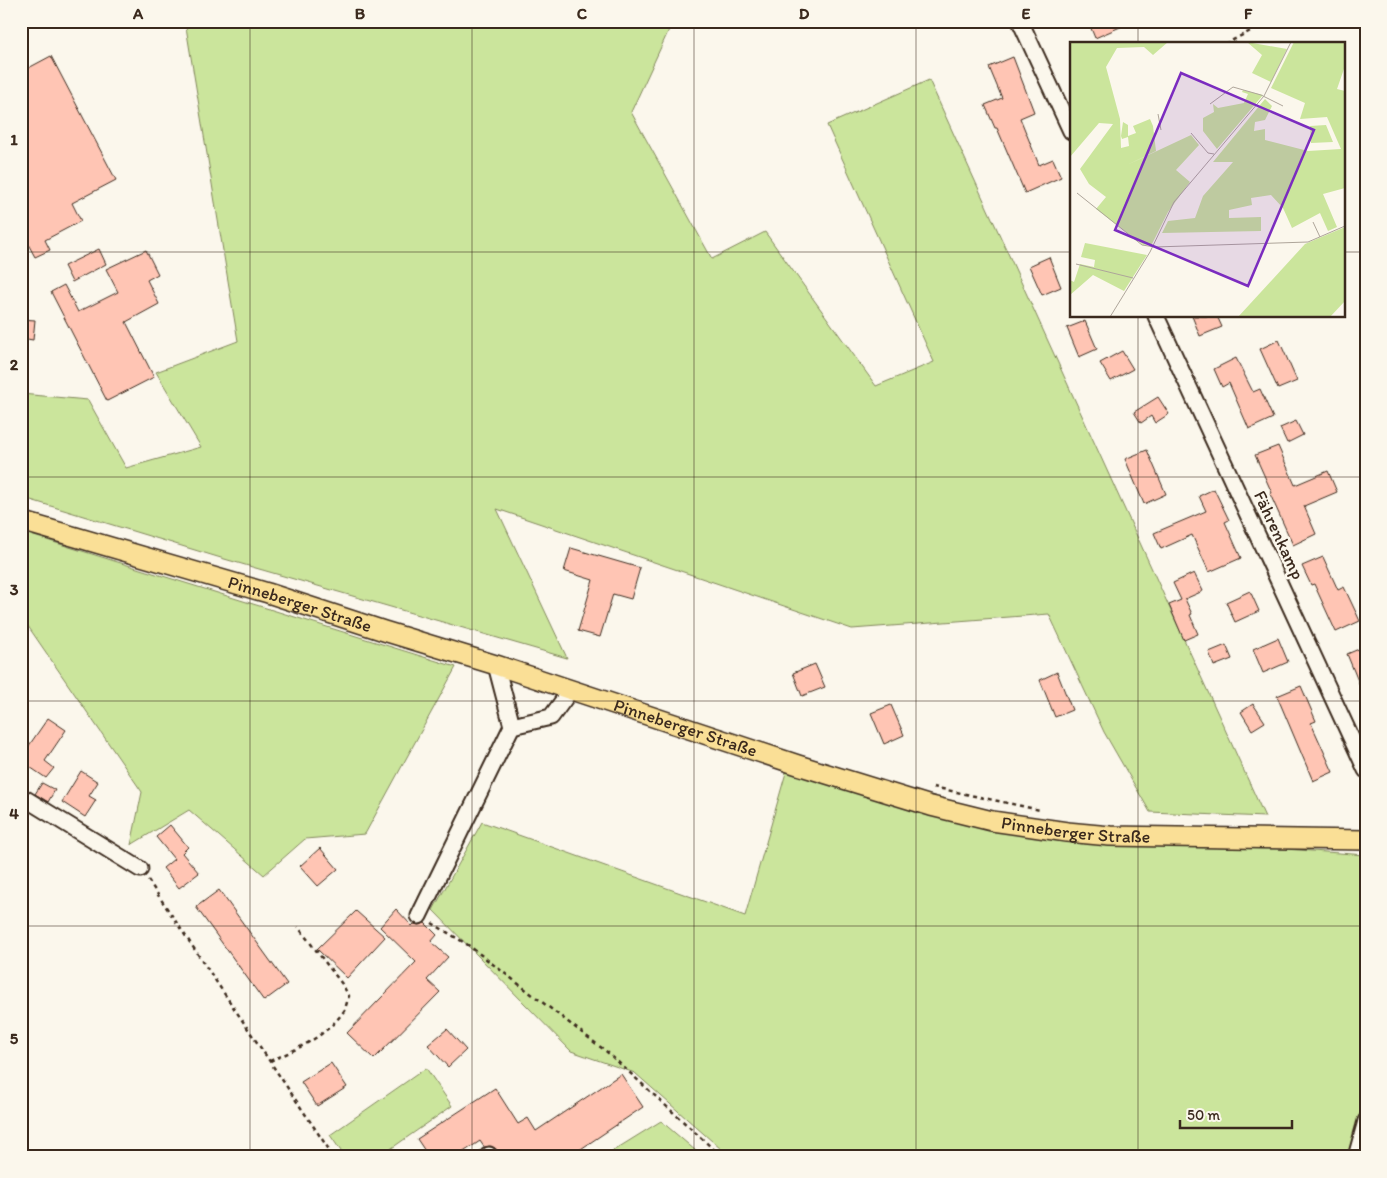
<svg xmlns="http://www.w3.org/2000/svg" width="1387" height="1178" font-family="Itim,sans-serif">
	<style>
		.green { fill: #cbe59c; stroke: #83885d }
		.building { fill: #ffc5b4; stroke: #3b2a1e }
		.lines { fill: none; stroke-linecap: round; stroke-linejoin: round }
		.minor-casing { stroke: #3b2a1e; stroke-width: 19 }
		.major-casing { stroke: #3b2a1e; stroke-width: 22 }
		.path { stroke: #3b2a1e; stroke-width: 2.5; stroke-dasharray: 4 4; stroke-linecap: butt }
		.minor { stroke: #fbf7ec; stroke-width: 15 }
		.major { stroke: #fadf96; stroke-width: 19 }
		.grid { fill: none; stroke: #3b2a1e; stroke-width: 1; stroke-opacity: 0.55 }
		.labels { text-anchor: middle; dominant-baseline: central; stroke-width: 5; stroke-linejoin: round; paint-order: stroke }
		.street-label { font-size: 18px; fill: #3b2a1e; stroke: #fbf7ec }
		.inset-road { fill: none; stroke: #aea59a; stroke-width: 1 }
		.view { fill: #7b2cbf; fill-opacity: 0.15; stroke: #7b2cbf; stroke-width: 2.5 }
		.inset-edge { fill: none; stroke: #3b2a1e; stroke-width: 2.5 }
		.neatline { fill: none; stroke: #3b2a1e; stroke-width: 2 }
		.grid-label { font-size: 16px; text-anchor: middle; font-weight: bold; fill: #3b2a1e }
	</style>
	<rect width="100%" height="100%" fill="#fbf7ec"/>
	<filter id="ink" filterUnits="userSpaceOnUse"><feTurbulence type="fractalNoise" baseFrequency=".02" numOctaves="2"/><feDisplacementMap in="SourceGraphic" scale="10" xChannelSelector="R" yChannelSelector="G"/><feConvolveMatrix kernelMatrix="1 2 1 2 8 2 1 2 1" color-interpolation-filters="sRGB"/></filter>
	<g filter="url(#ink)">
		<!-- green -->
		<g class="green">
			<path d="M185,21H673L631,112L712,259L765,232L876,386L934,362L827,125L929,80L1265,817L1150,812L1104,732L1049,614L852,629L497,509L567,658L221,558L21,497V394L88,400L126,468L201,447L156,372L238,341Z"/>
			<path d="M21,532L456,667L365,834L305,839L264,875L189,810L131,845L142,792L21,616Z"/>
			<path d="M787,769L1082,834L1366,855V1091L1348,1157H730L635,1073L571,1051L433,910L482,822L745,916Z"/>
			<path d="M426,1068L452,1106L379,1157H345L330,1135Z"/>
			<path d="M661,1121L703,1157H603Z"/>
		</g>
		<!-- building -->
		<g class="building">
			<path d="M1088,21H1134L1095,38Z"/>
			<path d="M51,56L116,180L72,203L81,221L45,240L50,250L35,257L21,231V72Z"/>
			<path d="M1013,57L1034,112L1020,118L1039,165L1053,159L1061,177L1025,193L997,128H995L985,105L1002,98L989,67Z"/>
			<path d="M99,249L106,264L72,282L64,266Z"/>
			<path d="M146,250L158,274L147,280L159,304L126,322L154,377L107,401L51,292L64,285L78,312L118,292L106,269Z"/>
			<path d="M1049,257L1061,287L1042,295L1029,266Z"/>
			<path d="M1192,316H1217L1222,327L1200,336Z"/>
			<path d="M21,319L35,320L33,340L21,338Z"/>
			<path d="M1085,321L1097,349L1079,357L1067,328Z"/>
			<path d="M1279,340L1297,381L1278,389L1260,349Z"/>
			<path d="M1122,351L1133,369L1111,381L1100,363Z"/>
			<path d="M1236,358L1253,392L1260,389L1273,418L1249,429L1229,383L1222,387L1214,369Z"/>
			<path d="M1158,397L1169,414L1155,423L1151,416L1141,423L1134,412Z"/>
			<path d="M1296,421L1303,435L1287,443L1280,428Z"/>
			<path d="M1278,446L1295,485L1328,471L1337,492L1304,506L1316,534L1293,545L1270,494L1272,493L1255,455Z"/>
			<path d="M1147,450L1166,494L1144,504L1125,459Z"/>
			<path d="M1214,489L1229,520L1225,522L1241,558L1209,572L1192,535L1161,549L1154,533L1206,511L1199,496Z"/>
			<path d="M571,548L640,568L631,599L613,594L600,637L578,631L593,580L564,571Z"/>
			<path d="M1323,557L1338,590L1344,587L1360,621L1336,632L1314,584L1311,585L1302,566Z"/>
			<path d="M1194,573L1203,591L1185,599L1192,614L1190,615L1198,634L1184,640L1169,605L1181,600L1173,583Z"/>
			<path d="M1250,591L1259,611L1235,622L1226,602Z"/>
			<path d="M1278,638L1288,662L1263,673L1253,649Z"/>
			<path d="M1226,645L1232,659L1214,666L1209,652Z"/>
			<path d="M1366,646V698H1365L1347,654Z"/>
			<path d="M815,664L825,687L802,696L793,673Z"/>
			<path d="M1057,672L1072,710L1055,717L1040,680Z"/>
			<path d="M1301,686L1316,721L1311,723L1333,772L1313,781L1277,696Z"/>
			<path d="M1253,704L1265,722L1252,730L1241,712Z"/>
			<path d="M891,705L904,735L884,744L871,713Z"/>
			<path d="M48,718L66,730L45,761L54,768L46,778L21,761V757Z"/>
			<path d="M81,771L98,782L89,796L96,800L85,817L62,802Z"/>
			<path d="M42,783L55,790L48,802L35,794Z"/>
			<path d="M170,825L188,847L182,853L199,873L179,888L163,868L174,859L156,837Z"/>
			<path d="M320,848L338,869L318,886L300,866Z"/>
			<path d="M219,890L287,984L264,1001L196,907Z"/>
			<path d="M396,909L412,926L414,924L419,925L425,923L437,935L431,942L448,957L427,980L440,992L374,1059L347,1033L416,962L380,927Z"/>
			<path d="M356,911L385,937L347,978L317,949Z"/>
			<path d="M447,1029L466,1050L448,1067L428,1045Z"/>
			<path d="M331,1063L347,1087L317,1106L301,1082Z"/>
			<path d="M621,1074L643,1107L569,1157H498L495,1148L491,1146L484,1147L480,1141L456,1157H429L417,1139L495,1088L518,1124L528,1118L536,1131Z"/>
		</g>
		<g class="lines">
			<defs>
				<g id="minor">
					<path d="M1020,21L1071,131"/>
					<path d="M1156,316L1366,770"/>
					<path d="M512,726L551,717L570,691"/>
					<path d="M21,796L140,869"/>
					<path d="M419,916L512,726L496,665"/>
					<path d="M487,1157L489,1155"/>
					<path d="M1356,1157L1366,1121"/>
				</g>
				<g id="major">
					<path id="s1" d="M21,521L268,593L384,631L496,665L798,765L931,806L992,821L1067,832L1110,836L1366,840"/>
				</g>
			</defs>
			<!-- minor casing -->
			<use href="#minor" class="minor-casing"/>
			<!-- major casing -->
			<use href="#major" class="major-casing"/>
			<!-- path -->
			<g class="path">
				<path d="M1225,44L1270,21"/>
				<path d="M933,787L1040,810"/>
				<path d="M148,880L334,1157"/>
				<path d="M432,923L468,945L607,1052L722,1157"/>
				<path d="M270,1061C297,1049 326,1037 344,1011C346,1007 347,1001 349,996L342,984L298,927"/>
			</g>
			<!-- minor -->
			<use href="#minor" class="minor"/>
			<!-- major -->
			<use href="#major" class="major"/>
		</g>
	</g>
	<!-- grid -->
	<path class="grid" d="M250,21V1157M472,21V1157M694,21V1157M916,21V1157M1138,21V44M21,252H1071M1343,252H1366M1138,316V1157M21,477H1366M21,701H1366M21,926H1366"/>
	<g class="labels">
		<!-- street labels -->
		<g class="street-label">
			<text transform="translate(1279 535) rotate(65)">Fährenkamp</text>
			<text stroke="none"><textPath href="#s1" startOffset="291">Pinneberger Straße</textPath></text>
			<text stroke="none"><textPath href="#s1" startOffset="696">Pinneberger Straße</textPath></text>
			<text stroke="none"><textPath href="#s1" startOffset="1101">Pinneberger Straße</textPath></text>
		</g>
	</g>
	<!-- overview -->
	<g transform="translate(1070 42)">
		<rect width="275" height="275" fill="#fbf7ec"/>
		<path d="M0,0H98L83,13L74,5L47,6L36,25L50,77L51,106L59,104L58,95L52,97L51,94L53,80L58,83V94L66,91L63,84L80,77L83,84L86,109L57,123L121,93L129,103L106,128L120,140L98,170L82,202L73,203L26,167L36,155L19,142L10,127L43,82L29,81L0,115ZM177,0L217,7L201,40L182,31L192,13ZM224,0H275V24L267,47L275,49V146L253,152L267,185L258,189L250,171L222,186L213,166L201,153L181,156L182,163L159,168V176L191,175V189L92,191L98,179L125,176L133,154L163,120H143L195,57L202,64L195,78L185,80L184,89L195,87V98L238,109L271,107L257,75L230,77L235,61L201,46ZM173,48L193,53L147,107L133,89V76L144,70L143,62L148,66L174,61L178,52L172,50ZM256,83L263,100L241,101L240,84ZM275,185V259L260,275H168L235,202ZM15,201L77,213L54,249L23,233L0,253V238L4,240L10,222L24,225L25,218L11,215Z" fill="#cbe59c"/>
		<path class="inset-road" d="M140,62L163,45L191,53L213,64M88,72L91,88M121,91L138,111L144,112M7,151L72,203L85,205L238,200L275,184M243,180L250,195M6,222L63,236M40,275L80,210L104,160L194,54L221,0"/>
		<path class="view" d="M111,31L244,88L178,244L45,188Z"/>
		<rect width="275" height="275" class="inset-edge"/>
	</g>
	<!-- margin -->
	<rect width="1387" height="1178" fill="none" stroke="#fbf7ec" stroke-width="55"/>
	<!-- scale -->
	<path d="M1180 1120v8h112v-8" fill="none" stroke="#3b2a1e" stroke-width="2.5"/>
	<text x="1187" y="1120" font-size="15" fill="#3b2a1e" stroke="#fbf7ec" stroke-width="4" paint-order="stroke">50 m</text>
	<rect x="28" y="28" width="1332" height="1122" class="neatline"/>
	<g class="grid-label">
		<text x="138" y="19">A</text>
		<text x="360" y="19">B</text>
		<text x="582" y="19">C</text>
		<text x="804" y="19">D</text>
		<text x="1026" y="19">E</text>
		<text x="1248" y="19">F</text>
		<text x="14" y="145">1</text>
		<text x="14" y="370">2</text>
		<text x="14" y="595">3</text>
		<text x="14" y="819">4</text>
		<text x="14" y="1044">5</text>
	</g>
</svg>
